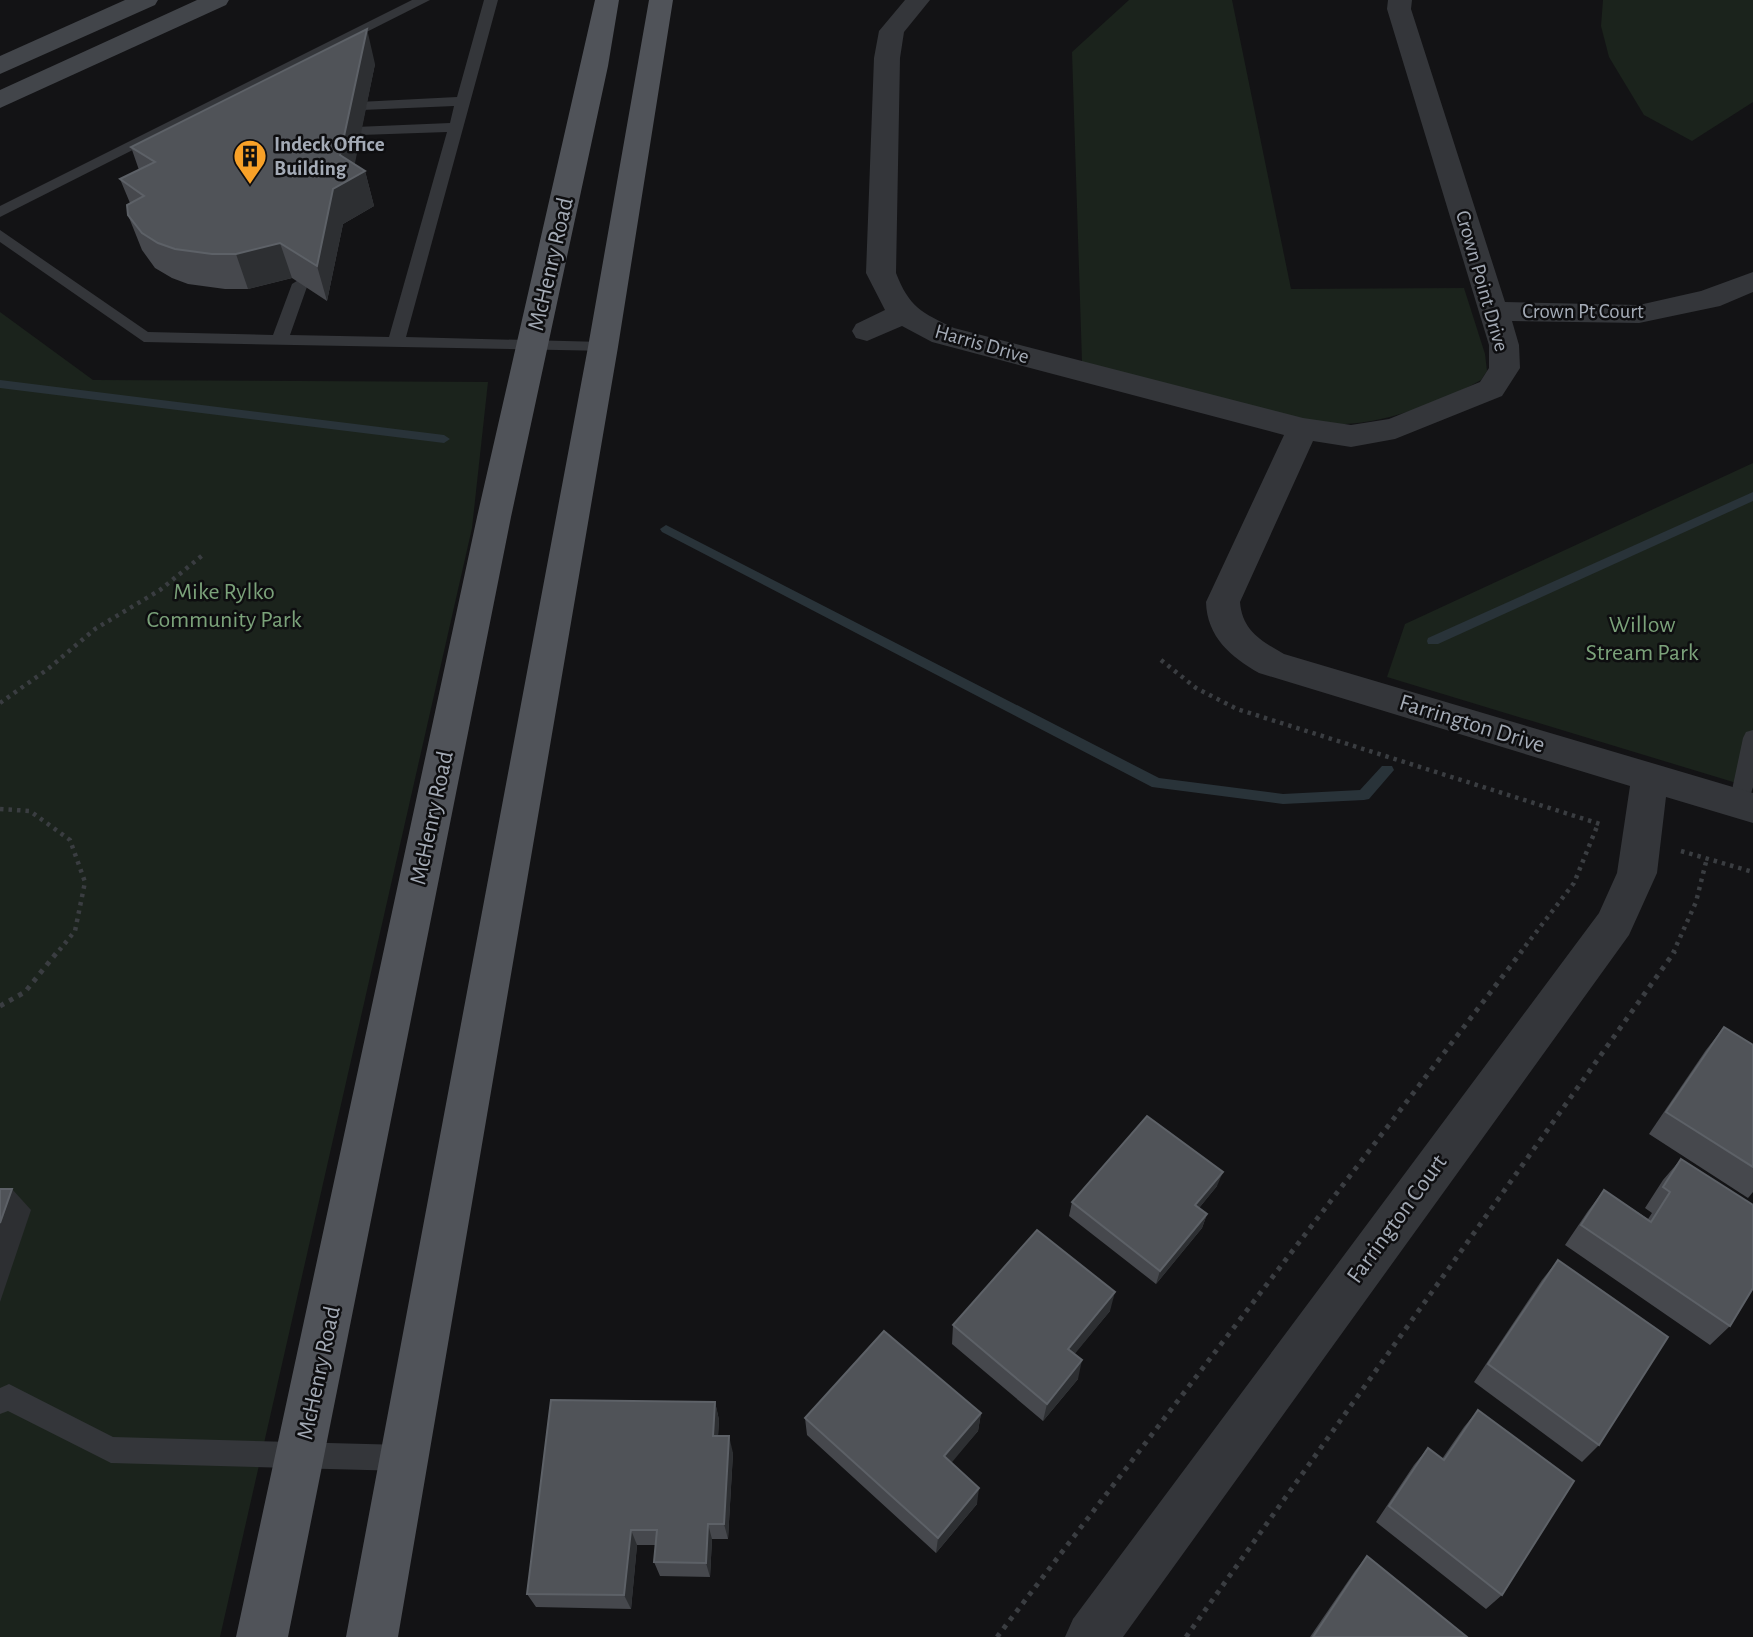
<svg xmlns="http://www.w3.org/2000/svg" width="1753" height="1637" font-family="'Alegreya Sans',sans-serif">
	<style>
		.green { fill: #1b231c }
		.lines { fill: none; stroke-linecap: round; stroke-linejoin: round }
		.stream { fill: #293339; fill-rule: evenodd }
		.path-far1 { stroke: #3a3d41; stroke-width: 4.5; stroke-dasharray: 3.5 5; stroke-linecap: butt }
		.path { stroke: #3a3d41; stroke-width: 5; stroke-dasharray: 4.5 6; stroke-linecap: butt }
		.service { fill: #34363a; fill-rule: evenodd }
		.minor { fill: #34363a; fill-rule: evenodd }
		.secondary { fill: #42454a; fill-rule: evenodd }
		.primary { fill: #505359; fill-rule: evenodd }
		.wall { fill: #46484d }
		.shaded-wall { fill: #2d2f32 }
		.building { fill: #505358; stroke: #5d6167; stroke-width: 2 }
		.labels { text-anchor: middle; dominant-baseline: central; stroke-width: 5; stroke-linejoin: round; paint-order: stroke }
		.far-poi-label { font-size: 21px; font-weight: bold; fill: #a4abb6; stroke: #0e0e10; text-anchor: start }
		.far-street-label { font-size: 21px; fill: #a4abb6; stroke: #0e0e10 }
		.street-label { font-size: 24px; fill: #a4abb6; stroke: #0e0e10 }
		.park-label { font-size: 24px; fill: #7ba27a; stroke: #0e0e10 }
	</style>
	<rect width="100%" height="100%" fill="#131315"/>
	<!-- green -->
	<g class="green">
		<path d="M1129,0H1232L1291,289L1464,288L1485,354L1487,371L1481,380C1435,406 1373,428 1321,424L1082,362L1072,52Z"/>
		<path d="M1603,0H1753V102L1692,141L1644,115L1609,57L1601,26Z"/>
		<path d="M0,312L93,380L488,382L472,528L220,1637H0Z"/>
		<path d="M1753,463V788L1387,677L1405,624Z"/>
	</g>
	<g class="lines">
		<!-- stream -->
		<g class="stream">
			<path d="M0,380L444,435L450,439L444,443L0,388Z"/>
			<path d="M1753,492V501L1438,644H1428L1427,641L1428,638Z"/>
			<path d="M666,525L1159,778L1283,794L1360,790L1382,766H1392L1394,770L1369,799L1364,800L1283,804L1152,787L662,532L660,529Z"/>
		</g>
		<!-- path-far1 -->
		<g class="path-far1">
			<path d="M1161,660L1196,688L1237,709L1600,824"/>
			<path d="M0,703L48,669L95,629L160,590L204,554"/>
			<path d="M0,809L30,811L70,840L85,882L75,931L57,953"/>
			<path d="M1681,851L1753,872"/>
			<path d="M1520,953L1574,883L1598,824"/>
			<path d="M1673,953L1696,902L1707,858"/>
		</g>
		<!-- path -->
		<g class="path">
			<path d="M0,1006L25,992L58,951"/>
			<path d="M997,1637L1522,951"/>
			<path d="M1186,1637L1675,951"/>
		</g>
		<!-- service -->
		<g class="service">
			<path d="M412,0H430L0,217V206Z"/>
			<path d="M484,0H498L406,337L603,342L611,347L609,351L144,342L0,242V230L148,332L273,335L292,284L300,279L308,284L290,335L389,337L447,132L332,136L325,132L332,128L450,123L454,106L339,111L332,107L339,103L457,97Z"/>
			<path d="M1753,730V787L1746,810H1732L1729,804L1743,738L1746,732Z"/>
			<path d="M9,1384L113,1437L404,1445L413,1449L417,1458L413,1467L404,1471L111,1463L8,1411L0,1414V1388Z"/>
		</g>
		<!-- minor -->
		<path class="minor" d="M905,0H930L904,32L900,58L896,273C909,307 922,313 954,328L1303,418L1351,425L1389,419L1480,382L1489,368V345L1387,9L1388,0H1412L1411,9L1505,302L1639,305L1701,291L1753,272V292L1720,306L1639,323L1512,321L1519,345L1520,368L1502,396L1395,439L1351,447L1313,441L1240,602C1242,630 1261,641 1284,654L1753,793V823L1666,797L1657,873L1629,935L1123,1637H1065L1073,1619L1599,913L1617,873L1630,786L1259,673C1231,657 1207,637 1206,602L1284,435L932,342L902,326L867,341L856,338L852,331L856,324L885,310L866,273L874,58L879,31Z"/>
		<!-- secondary -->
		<g class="secondary">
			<path d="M125,0H158L155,5L0,74V56Z"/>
			<path d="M197,0H229L226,5L0,108V90Z"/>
		</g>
		<!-- primary -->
		<g class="primary">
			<path d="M595,0H619L608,66L511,517L288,1637H236L477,517Z"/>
			<path d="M649,0H673L618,347L398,1637H346L588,347Z"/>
		</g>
	</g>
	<!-- wall -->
	<g class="wall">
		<path d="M375,64L354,164L365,171L374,206L343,224L327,301L292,278L248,289H225L188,284L172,278L155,268L142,250L128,215L130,203L120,179L139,170L131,147Z"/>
		<path d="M1724,1027L1753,1045V1192L1748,1198L1649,1134L1706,1050Z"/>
		<path d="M1681,1159L1730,1326L1710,1345L1565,1245L1588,1211L1604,1190L1648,1219L1652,1213L1645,1208L1663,1180Z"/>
		<path d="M1217,1186L1199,1208L1207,1214L1202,1228L1156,1284L1069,1216L1072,1202Z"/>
		<path d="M1558,1260L1599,1445L1582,1462L1474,1382L1542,1280Z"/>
		<path d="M1110,1311L1074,1354L1078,1379L1043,1421L952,1344L953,1325Z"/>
		<path d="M715,1402L719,1420L718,1436L733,1453L728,1539H712L710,1577L660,1576L654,1562L656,1545H637L631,1609L536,1607L527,1594Z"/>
		<path d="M1478,1410L1502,1595L1486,1609L1376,1522L1414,1465L1428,1448L1442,1459L1464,1427Z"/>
		<path d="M981,1413L978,1431L951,1462L977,1504L936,1553L807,1435L805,1418Z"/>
		<path d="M1367,1556L1467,1637H1310L1355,1571Z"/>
	</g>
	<!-- shaded-wall -->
	<g class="shaded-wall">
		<path d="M367,29L375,64L352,178L365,171L374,206L343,224L327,301L317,266Z"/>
		<path d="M280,243L292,278L248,289L236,254Z"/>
		<path d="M1223,1172L1217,1186L1190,1219L1195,1205Z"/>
		<path d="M12,1189L31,1210L0,1302V1223Z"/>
		<path d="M1207,1214L1202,1228L1156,1284L1160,1271Z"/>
		<path d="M1115,1292L1110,1311L1064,1367L1068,1349Z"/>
		<path d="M1082,1360L1078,1379L1043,1421L1047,1404Z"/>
		<path d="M715,1402L719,1420L717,1453L713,1436Z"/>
		<path d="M981,1413L978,1431L943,1473L944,1456Z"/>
		<path d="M729,1436L733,1453L728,1539L724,1524Z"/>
		<path d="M979,1488L977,1504L936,1553L938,1538Z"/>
		<path d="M708,1524L712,1539L710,1577L706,1563Z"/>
		<path d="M631,1530L637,1545L631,1609L624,1595Z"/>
	</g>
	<!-- building -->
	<g class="building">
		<path d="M367,29L340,155L365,171L333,189L317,266L280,243L236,254H212L175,249L158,243L142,233L128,215L127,205L144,196L120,179L155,162L131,147Z"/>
		<path d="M1724,1027L1753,1045V1167L1666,1112Z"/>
		<path d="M1147,1116L1223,1172L1195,1205L1207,1214L1160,1271L1072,1202Z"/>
		<path d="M1681,1159L1753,1205V1288L1730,1326L1581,1225L1604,1190L1651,1222L1670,1192L1663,1187Z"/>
		<path d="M0,1189H12L0,1223Z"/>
		<path d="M1037,1230L1115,1292L1068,1349L1082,1360L1047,1404L953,1325Z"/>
		<path d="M1558,1260L1668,1337L1599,1445L1488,1364Z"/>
		<path d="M884,1331L981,1413L944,1456L979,1488L938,1538L805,1418Z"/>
		<path d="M551,1400L715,1402L713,1436H729L724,1524H708L706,1563L654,1562L657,1530H631L624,1595L527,1594Z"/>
		<path d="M1478,1410L1574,1481L1502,1595L1389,1506L1428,1448L1444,1460Z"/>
		<path d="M1367,1556L1467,1637H1313Z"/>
	</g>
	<!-- icons -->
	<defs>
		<symbol id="building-pin" viewBox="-11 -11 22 30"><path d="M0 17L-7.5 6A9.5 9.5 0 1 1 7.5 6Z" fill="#f8a128" stroke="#0e0e10"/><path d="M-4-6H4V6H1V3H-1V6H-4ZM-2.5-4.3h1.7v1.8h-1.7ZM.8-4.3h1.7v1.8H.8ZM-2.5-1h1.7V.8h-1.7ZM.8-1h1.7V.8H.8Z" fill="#111"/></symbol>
	</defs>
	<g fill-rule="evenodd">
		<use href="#building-pin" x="231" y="137" width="38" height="52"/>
	</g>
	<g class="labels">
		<!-- far-poi labels -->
		<g class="far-poi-label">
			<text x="274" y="144">Indeck Office<tspan x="274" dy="24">Building</tspan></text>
		</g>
		<!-- far-street labels -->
		<g class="far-street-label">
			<text transform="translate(1482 281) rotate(74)">Crown Point Drive</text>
			<text x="1583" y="311">Crown Pt Court</text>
			<text transform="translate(982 344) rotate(16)">Harris Drive</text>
		</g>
		<!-- street labels -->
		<g class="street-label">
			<text transform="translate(551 264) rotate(-77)">McHenry Road</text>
			<text transform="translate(1472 724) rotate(17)">Farrington Drive</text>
			<text transform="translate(432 818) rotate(-78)">McHenry Road</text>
			<text transform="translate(1397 1219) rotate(-54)">Farrington Court</text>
			<text transform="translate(319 1373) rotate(-78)">McHenry Road</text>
		</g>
		<!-- park labels -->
		<g class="park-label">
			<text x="224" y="592">Mike Rylko<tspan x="224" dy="28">Community Park</tspan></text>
			<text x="1642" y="625">Willow<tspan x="1642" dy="28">Stream Park</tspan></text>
		</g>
	</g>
</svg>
